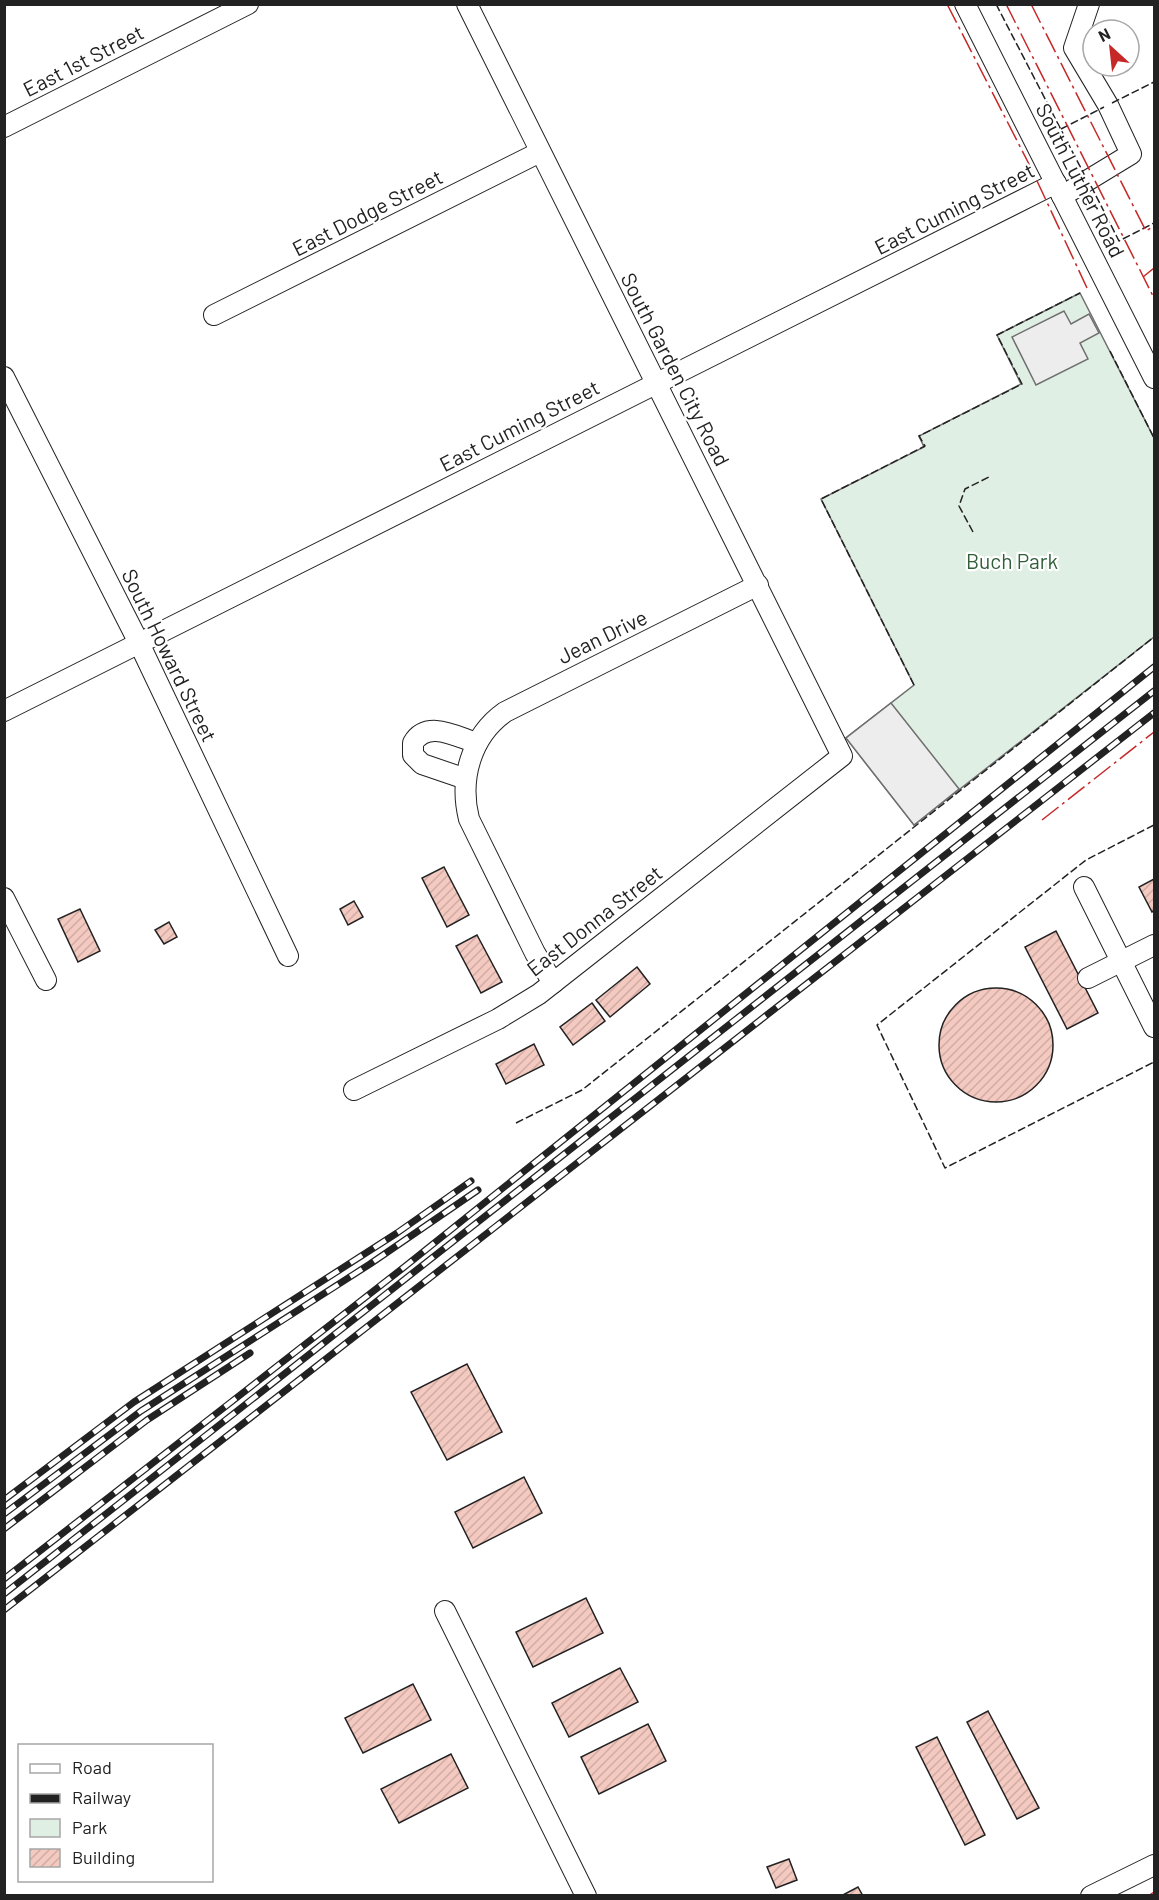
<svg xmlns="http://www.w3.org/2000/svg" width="1159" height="1900" font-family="Barlow,sans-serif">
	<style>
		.park { fill: #e0efe3; stroke: #6f6f6f; stroke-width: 1.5 }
		.parking { fill: #ededed; stroke: #6f6f6f; stroke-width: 1.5 }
		.building { fill: url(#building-hatch); stroke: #222; stroke-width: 1.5 }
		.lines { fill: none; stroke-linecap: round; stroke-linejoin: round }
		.minor-casing { stroke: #222; stroke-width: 22 }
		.minor { stroke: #fff; stroke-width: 20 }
		.rail-casing { stroke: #222; stroke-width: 7 }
		.rail { stroke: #fff; stroke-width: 4.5; stroke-dasharray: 14; stroke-linecap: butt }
		.fence { stroke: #222; stroke-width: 1.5; stroke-dasharray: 8 3; stroke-linecap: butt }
		.power { stroke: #c62828; stroke-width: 1.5; stroke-dasharray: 21 4.5 3 4.5; stroke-linecap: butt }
		.labels { text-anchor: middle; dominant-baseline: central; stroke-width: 4.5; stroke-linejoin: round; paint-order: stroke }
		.street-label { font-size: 21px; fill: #222; stroke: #fff }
		.park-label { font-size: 21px; fill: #2f5e38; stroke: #fff }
	</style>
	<defs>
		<pattern id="building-hatch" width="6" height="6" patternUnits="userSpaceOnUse" patternTransform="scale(1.5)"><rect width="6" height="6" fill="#f3c9c0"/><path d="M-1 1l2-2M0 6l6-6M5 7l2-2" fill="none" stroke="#d0aca5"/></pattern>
	</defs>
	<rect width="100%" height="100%" fill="#fff"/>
	<!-- park -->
	<path class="park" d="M1080,293L1154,438V637L914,825L846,738L914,685L821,499L924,447L919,436L1021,384L997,335Z"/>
	<!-- parking -->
	<g class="parking">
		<path d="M1064,311L1071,324L1089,314L1099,333L1080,343L1088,359L1036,385L1012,337Z"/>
		<path d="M891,703L959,789L914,825L846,738Z"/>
	</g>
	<!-- building -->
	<g class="building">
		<path d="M444,867L469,915L447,927L422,878Z"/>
		<path d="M1154,879V910L1152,912L1139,887Z"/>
		<path d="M354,901L363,917L348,925L340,909Z"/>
		<path d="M80,909L100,951L78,962L58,919Z"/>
		<path d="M169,922L177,937L164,944L155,930Z"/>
		<path d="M1056,931L1098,1013L1067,1029L1025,947Z"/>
		<path d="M477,935L502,982L481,993L456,946Z"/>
		<path d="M637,967L650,984L610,1017L596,1000Z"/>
		<circle cx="996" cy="1045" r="57"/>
		<path d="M592,1003L605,1021L573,1045L560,1027Z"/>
		<path d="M534,1044L544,1065L506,1084L496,1064Z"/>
		<path d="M467,1364L502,1432L447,1460L411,1392Z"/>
		<path d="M524,1477L542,1513L473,1548L455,1512Z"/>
		<path d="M586,1598L603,1633L533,1667L516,1632Z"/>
		<path d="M620,1668L638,1702L569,1737L552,1703Z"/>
		<path d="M413,1684L431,1720L363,1753L345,1718Z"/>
		<path d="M988,1711L1039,1808L1017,1819L967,1722Z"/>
		<path d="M648,1724L666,1761L599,1794L581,1757Z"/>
		<path d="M937,1737L985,1835L965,1845L916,1747Z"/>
		<path d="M451,1754L468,1788L399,1823L381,1789Z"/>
		<path d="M789,1859L797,1880L776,1888L767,1867Z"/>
		<path d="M858,1887L863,1896H841Z"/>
	</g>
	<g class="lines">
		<defs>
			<g id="minor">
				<path d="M965,4L1154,378"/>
				<path d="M4,127L248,4"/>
				<path d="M1062,196L1131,154L1108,105L1074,48L1089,4"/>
				<path d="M214,315L540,152"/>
				<path d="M4,377L139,643L288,956"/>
				<path d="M4,711L1056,183"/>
				<path d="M466,779L422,764L413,755V743C427,719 457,737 477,743"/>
				<path d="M1084,887L1154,1027"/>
				<path d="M4,898L46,980"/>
				<path d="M1088,978L1154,945"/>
				<path d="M553,983L535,953L469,819C459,779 471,736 505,712L758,585"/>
				<path d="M354,1090L498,1019L539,994L842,756L467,4"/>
				<path d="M445,1611L586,1896"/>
				<path d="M1091,1896L1154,1865"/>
			</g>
		</defs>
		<!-- minor casing -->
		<use href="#minor" class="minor-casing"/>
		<!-- minor -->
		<use href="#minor" class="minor"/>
		<defs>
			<g id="rail">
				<path d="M4,1500L134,1402L397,1233L471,1181"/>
				<path d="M4,1514L141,1411L370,1264L478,1190"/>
				<path d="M4,1529L147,1420L250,1353"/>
				<path d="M4,1579L403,1268L1154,667"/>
				<path d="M4,1594L1154,691"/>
				<path d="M4,1610L1154,713"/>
			</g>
		</defs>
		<!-- rail casing -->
		<use href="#rail" class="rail-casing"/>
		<!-- rail -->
		<use href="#rail" class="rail"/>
		<!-- fence -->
		<g class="fence">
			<path d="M996,4L1086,178"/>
			<path d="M1112,103L1154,82"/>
			<path d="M1061,129L1104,107"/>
			<path d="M1091,186L1119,241L1154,223"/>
			<path d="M1110,351L1154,438"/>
			<path d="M973,532L959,506L965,489L991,476"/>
			<path d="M914,685L821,499L925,446L919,436L1022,384L997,335L1080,293"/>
			<path d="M1154,825L1086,860L877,1025L945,1168L1154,1062"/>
			<path d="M516,1123L582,1090L1154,637"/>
		</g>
		<!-- power -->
		<g class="power">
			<path d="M947,4L1031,168L1087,288"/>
			<path d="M1006,4L1154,298"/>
			<path d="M1031,4L1146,231L1154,226"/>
			<path d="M1143,277L1154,268"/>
			<path d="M1042,820L1154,732"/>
			<path d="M1148,1896L1154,1892"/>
		</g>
	</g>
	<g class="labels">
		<!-- street labels -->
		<g class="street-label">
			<text transform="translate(83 60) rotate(-27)">East 1st Street</text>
			<text transform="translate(1081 180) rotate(63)">South Luther Road</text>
			<text transform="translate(954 208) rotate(-27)">East Cuming Street</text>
			<text transform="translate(367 212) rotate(-27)">East Dodge Street</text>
			<text transform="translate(676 369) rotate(63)">South Garden City Road</text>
			<text transform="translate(519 425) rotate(-27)">East Cuming Street</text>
			<text transform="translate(602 636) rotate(-26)">Jean Drive</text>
			<text transform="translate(170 655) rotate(64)">South Howard Street</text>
			<text transform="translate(594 920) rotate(-38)">East Donna Street</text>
		</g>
		<!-- park labels -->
		<g class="park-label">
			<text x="1012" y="560">Buch Park</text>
		</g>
	</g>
	<!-- border -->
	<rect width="1159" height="1900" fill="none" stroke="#222222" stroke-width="12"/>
	<!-- legend -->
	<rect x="18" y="1744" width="195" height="138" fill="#ffffff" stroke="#a7a7a7" stroke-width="1.5"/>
	<rect x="30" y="1764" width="30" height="9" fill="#ffffff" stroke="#a7a7a7" stroke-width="1.5"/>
	<text x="72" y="1774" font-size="18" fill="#222222">Road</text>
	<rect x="30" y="1794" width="30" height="9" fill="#222222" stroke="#a7a7a7" stroke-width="1.5"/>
	<text x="72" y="1804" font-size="18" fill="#222222">Railway</text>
	<rect x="30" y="1819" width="30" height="18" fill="#e0efe3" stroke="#a7a7a7" stroke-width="1.5"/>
	<text x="72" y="1834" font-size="18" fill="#222222">Park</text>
	<rect x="30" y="1849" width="30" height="18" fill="url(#building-hatch)" stroke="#a7a7a7" stroke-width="1.5"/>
	<text x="72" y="1864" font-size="18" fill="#222222">Building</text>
	<!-- north arrow -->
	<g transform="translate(1111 48) rotate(333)"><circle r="28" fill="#ffffff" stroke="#a7a7a7" stroke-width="1.5"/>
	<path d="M0-4.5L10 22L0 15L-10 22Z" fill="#c62828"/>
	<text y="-9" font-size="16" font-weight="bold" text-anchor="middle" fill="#222222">N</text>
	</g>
</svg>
